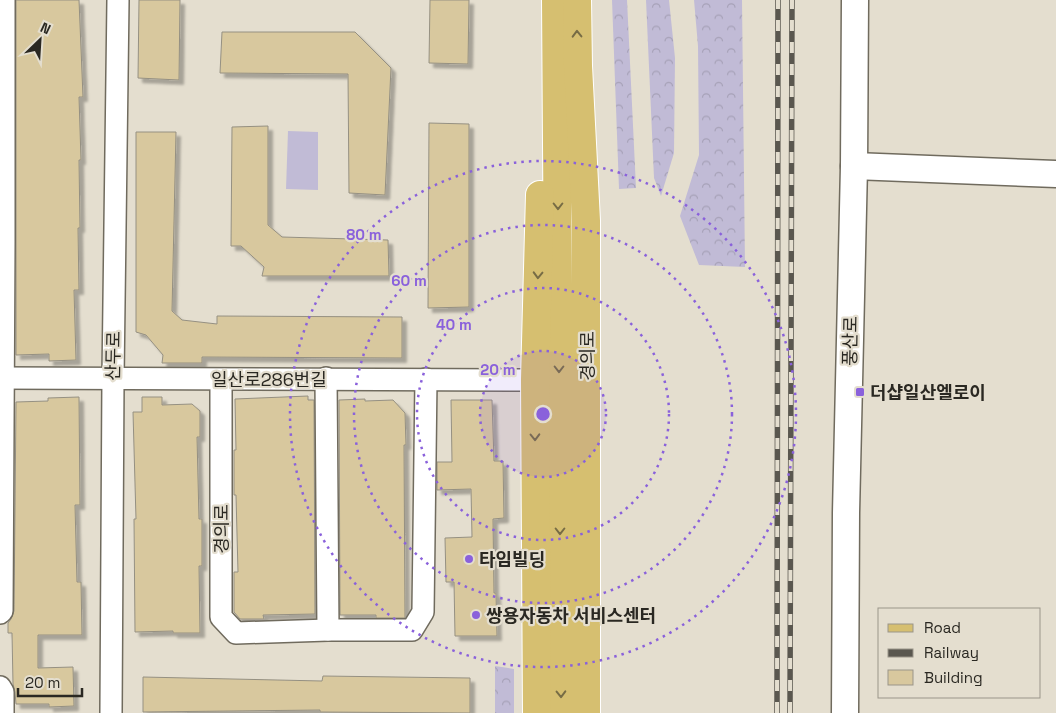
<svg xmlns="http://www.w3.org/2000/svg" width="1056" height="713" font-family="'Space Grotesk','Noto Sans KR',sans-serif">
	<style>
		.green { fill: #c1bbd6 }
		.forest { fill: url(#forest-crowns) }
		.building { fill: #d8c89e; stroke: #959082; filter: url(#shadow) }
		.lines { fill: none; stroke-linecap: round; stroke-linejoin: round }
		.minor-casing { stroke: #706b5e; stroke-width: 24 }
		.tertiary-casing { stroke: #706b5e; stroke-width: 29 }
		.primary-casing { stroke: #fff; stroke-width: 30 }
		.minor { stroke: #fff; stroke-width: 21 }
		.tertiary { stroke: #fff; stroke-width: 26 }
		.primary { stroke: #d6bf70; stroke-width: 28 }
		.rail-casing { stroke: #5a574f; stroke-width: 5.5 }
		.rail { stroke: #e4decf; stroke-width: 4; stroke-dasharray: 11; stroke-linecap: butt }
		.oneway { stroke: #776c45 }
		.ring { fill: none; stroke: #8a61db; stroke-width: 2.5; stroke-dasharray: 2.5 5 }
		.poi-dot { fill: #8a61db; stroke: #e4decf; stroke-width: 2 }
		.labels { text-anchor: middle; dominant-baseline: central; stroke-width: 4.5; stroke-linejoin: round; paint-order: stroke }
		.street-label { font-size: 18px; fill: #2a2822; stroke: #e4decf }
		.poi-label { font-size: 18px; font-weight: bold; fill: #2a2822; stroke: #e4decf; text-anchor: start }
		.centre { fill: #8a61db; stroke: #e4decf; stroke-width: 2.5 }
		.ring-label { font-size: 15px; text-anchor: middle; font-weight: bold; fill: #8a61db; stroke: #e4decf; stroke-width: 4.5; stroke-linejoin: round; paint-order: stroke }
	</style>
	<defs>
		<pattern id="forest-crowns" width="20" height="18" patternUnits="userSpaceOnUse" patternTransform="scale(1.25)"><rect width="20" height="18" fill="#c1bbd6"/><path d="M2 6a3 3 0 1 1 6 0M12 15a3 3 0 1 1 6 0" fill="none" stroke="#a6a1b7"/></pattern>
		<filter id="shadow"><feDropShadow dx="4.5" dy="4.5" stdDeviation="1" flood-color="#0004"/></filter>
	</defs>
	<rect width="100%" height="100%" fill="#e4decf"/>
	<!-- green -->
	<path class="green" d="M288,131L318,132V190L286,189Z"/>
	<!-- forest -->
	<g class="forest">
		<path d="M612,0H627L636,188L619,189Z"/>
		<path d="M646,0H669L675,58L674,153L661,196L654,178Z"/>
		<path d="M694,0H742L745,267L699,265L680,216L699,155L698,46Z"/>
		<path d="M495,666L514,669V713H495Z"/>
	</g>
	<!-- building -->
	<g class="building">
		<path d="M16,0H79L83,97H79L81,160H79L80,228H78L79,290H74L76,360L49,361V354L16,355Z"/>
		<path d="M139,0H180L179,80L138,78Z"/>
		<path d="M430,0H469L468,64L429,63Z"/>
		<path d="M222,32H355L391,68L385,195L349,193L348,74L220,73Z"/>
		<path d="M429,123L469,124V307L428,308Z"/>
		<path d="M268,126V225L282,237L388,240L389,276H262L264,267L241,246H231L232,127Z"/>
		<path d="M136,132H176L172,311L182,320L217,324V316L402,317V358L202,357V363H162L163,355L146,335L136,332Z"/>
		<path d="M308,396V400H314L315,614L263,615L264,619H240L234,612V572H238L236,495H234V450H236L235,399Z"/>
		<path d="M79,397L80,505H75L77,582H81L82,635H38V668L73,667L74,706L49,707V704H16L15,692L13,684L12,633H8V623L11,619L14,611L16,402L48,401V398Z"/>
		<path d="M142,397H162V405L192,404L200,411V437H197L199,519H202V566H199L200,633H173V631L135,632L134,519H136L133,412H142Z"/>
		<path d="M365,399V401L393,400L405,413L406,445H404L405,618H376V615H340L339,400Z"/>
		<path d="M451,400H492L494,461H503L504,518L493,519L494,593H496L497,636H455L454,582H446L445,538L472,537L471,489L437,490V462H452Z"/>
		<path d="M323,676L470,678V713L320,712V710L143,712V677L322,681Z"/>
	</g>
	<g class="lines">
		<defs>
			<g id="minor">
				<path d="M0,378L535,380"/>
				<path d="M326,378L328,630"/>
				<path d="M221,380V617L236,633L328,630H412L423,612L426,379"/>
				<path d="M0,613L2,611L4,241V0"/>
				<path d="M0,687L3,692V713"/>
				<path d="M111,713L113,378L118,0"/>
			</g>
			<g id="tertiary">
				<path d="M854,166L1056,174"/>
				<path d="M845,713L846,513L854,166L855,0"/>
			</g>
			<g id="primary">
				<path d="M556,0L561,713"/>
				<path d="M577,0L578,66L586,221V713"/>
				<path d="M537,713L535,380L540,195"/>
			</g>
		</defs>
		<!-- minor casing -->
		<use href="#minor" class="minor-casing"/>
		<!-- tertiary casing -->
		<use href="#tertiary" class="tertiary-casing"/>
		<!-- primary casing -->
		<use href="#primary" class="primary-casing"/>
		<!-- minor -->
		<use href="#minor" class="minor"/>
		<!-- tertiary -->
		<use href="#tertiary" class="tertiary"/>
		<!-- primary -->
		<use href="#primary" class="primary"/>
		<defs>
			<g id="rail">
				<path d="M777,713L778,0"/>
				<path d="M790,713L792,0"/>
			</g>
		</defs>
		<!-- rail casing -->
		<use href="#rail" class="rail-casing"/>
		<!-- rail -->
		<use href="#rail" class="rail"/>
	</g>
	<!-- one-way arrows -->
	<defs><path id="oneway-chevron" d="M-2-3.5L2.5 0L-2 3.5" fill="none" stroke-width="1.6" stroke-linecap="round" stroke-linejoin="round" transform="scale(1.25)"/></defs>
	<g class="oneway">
		<use href="#oneway-chevron" transform="translate(577 34) rotate(-91)"/>
		<use href="#oneway-chevron" transform="translate(558 206) rotate(90)"/>
		<use href="#oneway-chevron" transform="translate(538 275) rotate(92)"/>
		<use href="#oneway-chevron" transform="translate(559 369) rotate(90)"/>
		<use href="#oneway-chevron" transform="translate(535 437) rotate(89)"/>
		<use href="#oneway-chevron" transform="translate(560 531) rotate(90)"/>
		<use href="#oneway-chevron" transform="translate(561 694) rotate(89)"/>
	</g>
	<!-- distance rings -->
	<circle cx="543" cy="414" r="63" fill="#8a61db" fill-opacity=".12"/>
	<g class="ring">
		<circle cx="543" cy="414" r="63"/>
		<circle cx="543" cy="414" r="126"/>
		<circle cx="543" cy="414" r="189"/>
		<circle cx="543" cy="414" r="253"/>
	</g>
	<!-- markers -->
	<g class="poi-dot">
		<rect x="855" y="387" width="10" height="10" rx="2.5"/>
		<circle cx="469" cy="559" r="5"/>
		<circle cx="476" cy="615" r="5"/>
	</g>
	<g class="labels">
		<!-- street labels -->
		<g class="street-label">
			<text transform="translate(850 341) rotate(-89)">풍산로</text>
			<text transform="translate(113 356) rotate(-89)">산두로</text>
			<text transform="translate(587 356) rotate(-90)">경의로</text>
			<text x="269" y="379">일산로286번길</text>
			<text transform="translate(221 529) rotate(-90)">경의로</text>
		</g>
		<!-- poi labels -->
		<g class="poi-label">
			<text x="870" y="392">더샵일산엘로이</text>
			<text x="479" y="559">타임빌딩</text>
			<text x="486" y="615">쌍용자동차 서비스센터</text>
		</g>
	</g>
	<circle cx="543" cy="414" r="8" class="centre"/>
	<g class="ring-label">
		<text x="364" y="240">80 m</text>
		<text x="409" y="286">60 m</text>
		<text x="454" y="330">40 m</text>
		<text x="498" y="375">20 m</text>
	</g>
	<!-- legend -->
	<rect x="878" y="608" width="162" height="90" fill="#e4decf" stroke="#9a958a"/>
	<rect x="888" y="624" width="25" height="8" fill="#d6bf70" stroke="#9a958a"/>
	<text x="924" y="633" font-size="15" fill="#2a2822">Road</text>
	<rect x="888" y="649" width="25" height="8" fill="#5a574f" stroke="#9a958a"/>
	<text x="924" y="658" font-size="15" fill="#2a2822">Railway</text>
	<rect x="888" y="670" width="25" height="15" fill="#d8c89e" stroke="#9a958a"/>
	<text x="924" y="683" font-size="15" fill="#2a2822">Building</text>
	<!-- north arrow -->
	<g transform="translate(40 40) rotate(25)" stroke="#e4decf" stroke-width="4" paint-order="stroke">
	<path d="M0-4L9 19L0 12L-9 19Z" fill="#2a2822"/>
	<text y="-8" font-size="14" font-weight="bold" text-anchor="middle" fill="#2a2822">N</text>
	</g>
	<!-- scale -->
	<path d="M18 688v8h64v-8" fill="none" stroke="#2a2822" stroke-width="2.5"/>
	<text x="25" y="688" font-size="15" fill="#2a2822" stroke="#e4decf" stroke-width="4" paint-order="stroke">20 m</text>
</svg>
